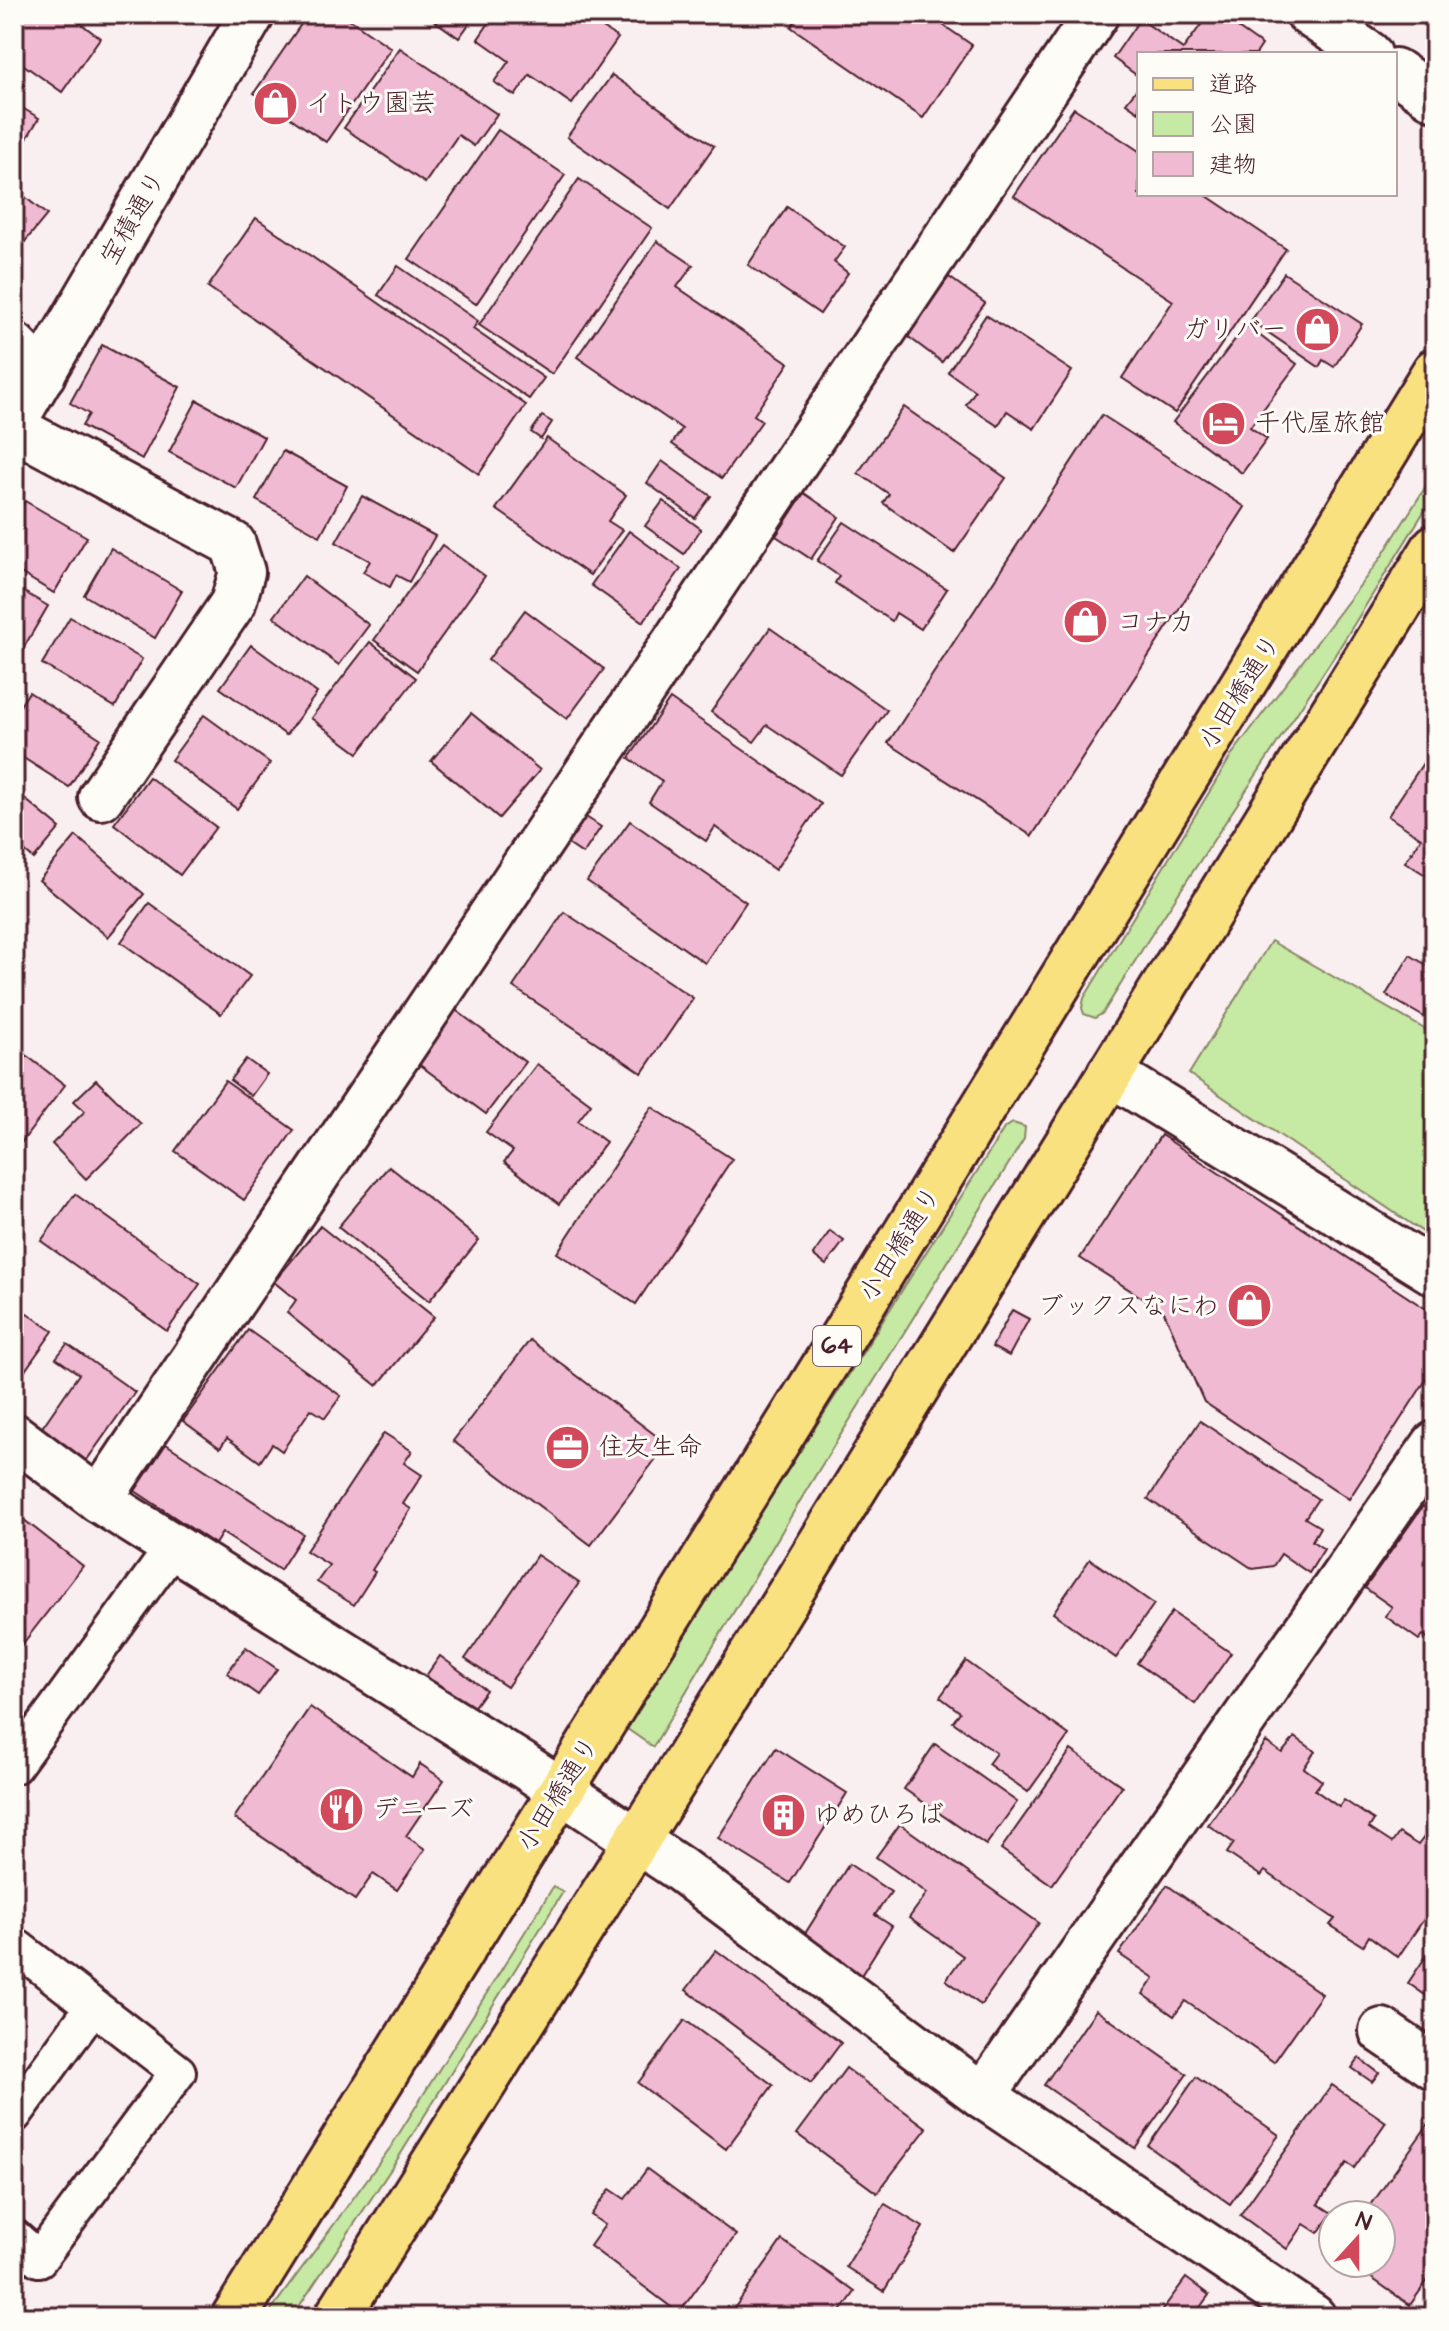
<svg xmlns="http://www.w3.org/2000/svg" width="1449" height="2331" font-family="'Architects Daughter','Klee One',sans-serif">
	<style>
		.green { fill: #c6e9a3; stroke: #888467; stroke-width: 2 }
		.building { fill: #f0bad3; stroke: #4a1f2b; stroke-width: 2 }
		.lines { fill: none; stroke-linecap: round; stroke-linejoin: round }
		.service-casing { stroke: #4a1f2b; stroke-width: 40 }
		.minor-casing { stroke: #4a1f2b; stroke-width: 50 }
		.secondary-casing { stroke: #4a1f2b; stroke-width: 50 }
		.primary-casing { stroke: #4a1f2b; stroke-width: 50 }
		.service { stroke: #fdfcf7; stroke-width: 34 }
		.minor { stroke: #fdfcf7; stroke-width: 44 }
		.secondary { stroke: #fdfcf7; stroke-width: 44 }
		.primary { stroke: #fae180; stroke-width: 44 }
		.labels { text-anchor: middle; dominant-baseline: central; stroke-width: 6; stroke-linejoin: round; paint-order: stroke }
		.shield { fill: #fdfcf7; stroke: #806168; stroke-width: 2 }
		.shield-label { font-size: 24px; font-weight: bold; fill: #4a1f2b }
		.poi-label { font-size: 26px; fill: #4a1f2b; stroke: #fdfcf7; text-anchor: start }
		.street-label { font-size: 26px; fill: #4a1f2b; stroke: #fdfcf7 }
	</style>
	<rect width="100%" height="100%" fill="#faeff0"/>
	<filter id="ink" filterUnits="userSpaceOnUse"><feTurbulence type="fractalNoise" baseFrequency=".0125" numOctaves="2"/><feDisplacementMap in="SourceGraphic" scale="16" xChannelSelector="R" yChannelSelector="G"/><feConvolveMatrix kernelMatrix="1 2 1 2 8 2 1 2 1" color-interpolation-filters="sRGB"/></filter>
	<g filter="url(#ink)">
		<!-- green -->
		<g class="green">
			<path d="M1435,472V494L1333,658L1148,940L1103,1013L1095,1018L1084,1014L1082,1008L1084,998L1233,753L1380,559Z"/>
			<path d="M1271,941L1435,1035V1240L1189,1074Z"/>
			<path d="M1013,1123L1025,1127L1024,1139L812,1481L653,1747L623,1726L836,1395L1005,1127Z"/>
			<path d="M553,1887L563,1892L397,2160L292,2317H266L390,2148Z"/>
		</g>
		<!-- building -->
		<g class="building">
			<path d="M14,14H68L100,38L62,92L14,58Z"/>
			<path d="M308,14H342L391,48L326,142L254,93Z"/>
			<path d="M425,14H476L459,38Z"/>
			<path d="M495,14H582L618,38L572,104L530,75L515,96L494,82L509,61L478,39Z"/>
			<path d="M800,14H927L972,45L923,118L791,27Z"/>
			<path d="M1209,14H1218L1262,45L1256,54H1139V77L1113,58L1140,19L1183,49Z"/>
			<path d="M400,48L497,114L474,146L458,135L425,183L344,128Z"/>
			<path d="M612,75L714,146L670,209L567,137Z"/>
			<path d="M1139,86V112L1126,103Z"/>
			<path d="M14,103L39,118L18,153L14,150Z"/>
			<path d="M1074,108L1139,151V194H1204L1286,249L1175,413L1122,378L1173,301L1014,196Z"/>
			<path d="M498,130L565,175L476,304L409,259Z"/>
			<path d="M579,179L652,228L552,374L479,325Z"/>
			<path d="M14,188L47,215L14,255Z"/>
			<path d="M787,207L845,247L834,262L848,273L820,314L748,265Z"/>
			<path d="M256,218L526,405L479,474L208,287Z"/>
			<path d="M657,241L693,265L677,287L789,363L754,415L762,421L722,478L672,444L682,429L577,357Z"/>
			<path d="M398,266L478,321L473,329L544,378L529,399L378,295Z"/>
			<path d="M1284,273L1362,324L1334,367L1323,360L1319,367L1251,321Z"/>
			<path d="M949,277L985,303L942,362L906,335Z"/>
			<path d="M986,315L1072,371L1034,429L1007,411L998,426L966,405L975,391L948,372Z"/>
			<path d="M1246,325L1297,364L1250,427L1267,439L1242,473L1173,422Z"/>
			<path d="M102,345L180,387L142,459L82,426L89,414L70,403Z"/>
			<path d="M197,400L264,437L236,488L169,452Z"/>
			<path d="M904,407L1006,478L954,553L883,503L889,494L858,473Z"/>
			<path d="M1102,415L1245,507L1032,836L888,743Z"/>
			<path d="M542,416L552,422L541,439L531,432Z"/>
			<path d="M547,438L626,495L608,521L622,530L590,575L496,509Z"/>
			<path d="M283,451L347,486L320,536L256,500Z"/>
			<path d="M662,461L711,496L695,518L647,483Z"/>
			<path d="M804,493L839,517L811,559L776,536Z"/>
			<path d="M362,496L435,536L409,582L396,575L390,587L363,572L370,561L336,542Z"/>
			<path d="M25,501L87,537L54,593L14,569V519Z"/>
			<path d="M663,501L701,529L684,554L645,526Z"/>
			<path d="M844,522L947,589L921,629L896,613L892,621L835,583L839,576L817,561Z"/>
			<path d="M629,531L681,569L643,622L591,585Z"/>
			<path d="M442,545L485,576L417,671L374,640Z"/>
			<path d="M111,548L182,591L155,638L84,595Z"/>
			<path d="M304,576L369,625L339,665L274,617Z"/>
			<path d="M14,586L48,606L17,659L14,657Z"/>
			<path d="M525,610L604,669L567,719L488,660Z"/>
			<path d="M70,617L142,659L115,707L42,664Z"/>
			<path d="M770,628L887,710L841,775L767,725L754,742L711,712Z"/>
			<path d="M370,642L416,678L358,753L311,718Z"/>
			<path d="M251,645L317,693L286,735L220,688Z"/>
			<path d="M29,692L100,738L69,787L14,752V715Z"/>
			<path d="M670,699L821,804L775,870L715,827L706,841L649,802L662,781L629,758Z"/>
			<path d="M471,713L540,770L499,818L431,761Z"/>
			<path d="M204,715L270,763L237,809L171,760Z"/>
			<path d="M1435,745V881L1405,862L1421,838L1388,816Z"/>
			<path d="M149,777L216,827L180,875L114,824Z"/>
			<path d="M14,790L60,828L34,859L14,843Z"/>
			<path d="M583,815L601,827L583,854L565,842Z"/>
			<path d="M630,821L746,902L705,963L587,881Z"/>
			<path d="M76,836L144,894L108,937L39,880Z"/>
			<path d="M149,903L250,976L221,1014L121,942Z"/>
			<path d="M564,912L693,998L642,1073L513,987Z"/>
			<path d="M1410,955L1435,970V999L1424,1017L1386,995Z"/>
			<path d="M453,1008L525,1062L486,1114L413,1060Z"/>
			<path d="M14,1046L65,1085L21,1143L14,1137Z"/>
			<path d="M246,1059L267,1074L251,1096L230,1080Z"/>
			<path d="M537,1064L591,1104L578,1121L606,1142L559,1204L504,1162L513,1151L486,1132Z"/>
			<path d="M96,1080L141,1124L86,1179L52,1144L85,1111L74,1101Z"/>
			<path d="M225,1081L294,1130L244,1200L175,1151Z"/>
			<path d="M652,1107L732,1159L636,1304L557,1253Z"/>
			<path d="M1161,1135L1435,1315V1366L1349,1499L1204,1402L1164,1312L1080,1258Z"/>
			<path d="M389,1166L479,1240L429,1301L338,1227Z"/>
			<path d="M75,1194L200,1284L167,1331L41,1241Z"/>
			<path d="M320,1226L434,1317L377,1386L287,1313L296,1300L274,1282Z"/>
			<path d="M830,1231L844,1241L826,1265L813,1255Z"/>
			<path d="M14,1304L53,1331L14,1386Z"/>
			<path d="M1012,1310L1029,1319L1009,1356L992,1347Z"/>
			<path d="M248,1330L341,1396L325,1418L311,1409L282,1451L272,1444L260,1462L227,1438L220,1448L183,1421Z"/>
			<path d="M530,1340L667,1444L591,1545L453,1441Z"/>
			<path d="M67,1344L135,1392L86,1461L41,1429L79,1374L56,1358Z"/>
			<path d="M1200,1421L1318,1499L1305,1518L1320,1527L1312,1541L1324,1549L1309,1573L1281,1554L1273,1566L1253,1569L1148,1499Z"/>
			<path d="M384,1433L412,1451L404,1463L422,1475L403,1504L411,1509L372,1570L375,1572L354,1605L317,1582L329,1565L306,1551Z"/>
			<path d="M166,1444L303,1534L280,1570L222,1533L215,1544L135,1491Z"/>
			<path d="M1423,1506L1435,1514V1643L1423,1635L1419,1640L1385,1616L1392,1607L1365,1588Z"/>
			<path d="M14,1512L83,1566L14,1655Z"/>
			<path d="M537,1555L579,1583L507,1687L465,1659Z"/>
			<path d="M1090,1559L1154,1604L1116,1658L1053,1613Z"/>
			<path d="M1172,1612L1231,1653L1195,1704L1137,1663Z"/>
			<path d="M246,1647L277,1669L258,1695L227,1673Z"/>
			<path d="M440,1656L486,1690L467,1716L421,1683Z"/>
			<path d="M966,1661L1069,1735L1028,1792L988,1764L996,1753L953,1722L960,1712L940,1697Z"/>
			<path d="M310,1707L412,1777L420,1764L444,1780L406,1836L425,1849L397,1890L373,1874L355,1900L234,1818Z"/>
			<path d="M1295,1737L1315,1751L1304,1768L1322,1781L1315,1790L1339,1807L1344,1800L1374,1820L1369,1828L1392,1843L1399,1833L1418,1845L1431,1828L1435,1830V1903L1398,1957L1369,1936L1363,1946L1330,1925L1335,1919L1265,1871L1261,1876L1227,1853L1234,1843L1208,1825L1266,1742L1282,1753Z"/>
			<path d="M935,1744L1017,1802L986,1845L904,1789Z"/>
			<path d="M776,1748L847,1793L790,1883L718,1838Z"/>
			<path d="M1071,1750L1122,1786L1052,1885L1001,1849Z"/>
			<path d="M900,1824L1039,1923L981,2005L946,1980L963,1956L909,1918L927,1893L876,1857Z"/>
			<path d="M849,1864L891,1892L875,1915L892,1926L860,1977L801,1940Z"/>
			<path d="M1167,1885L1322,1994L1274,2062L1185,2001L1174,2016L1143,1994L1154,1978L1119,1954Z"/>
			<path d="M1435,1943V2002L1408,1983Z"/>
			<path d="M716,1950L841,2043L811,2083L686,1990Z"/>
			<path d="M1096,2010L1187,2074L1135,2148L1044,2085Z"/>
			<path d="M685,2020L773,2085L726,2149L638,2083Z"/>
			<path d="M1359,2058L1379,2073L1372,2082L1352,2068Z"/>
			<path d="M846,2068L927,2128L877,2193L797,2134Z"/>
			<path d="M1196,2077L1279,2135L1230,2204L1148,2146Z"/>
			<path d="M1332,2085L1386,2122L1354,2168L1347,2163L1318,2204L1332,2213L1318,2233L1304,2224L1287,2249L1240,2215Z"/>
			<path d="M1429,2123L1435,2127V2270L1410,2305L1360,2270L1365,2263H1381V2215H1364Z"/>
			<path d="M647,2169L736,2235L679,2313L590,2246L605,2225L591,2215L610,2189L625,2199Z"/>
			<path d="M885,2204L923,2227L884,2291L846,2267Z"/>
			<path d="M782,2240L855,2292L837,2317H720L727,2306L733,2310Z"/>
			<path d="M1186,2278L1209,2295L1193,2317H1157Z"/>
		</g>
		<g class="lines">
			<defs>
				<g id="service">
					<path d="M14,1766L173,1547"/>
					<path d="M14,1945L178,2072L39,2259L14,2237"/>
					<path d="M14,2115L93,2007"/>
				</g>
				<g id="minor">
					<path d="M14,345L43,374"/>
					<path d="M14,422L252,14"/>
					<path d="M14,428L233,544L242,572L233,603L101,797"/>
					<path d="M1110,1073L1435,1273"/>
					<path d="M14,1436L99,1500L524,1766L677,1867L983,2096L1313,2317"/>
					<path d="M99,1500L1096,14"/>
					<path d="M1382,2031L1435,2067"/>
					<path d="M983,2096L1435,1444"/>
				</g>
				<g id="secondary">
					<path d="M1309,14L1369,54"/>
					<path d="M1395,71L1435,98"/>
				</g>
				<g id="primary">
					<path d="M234,2317L838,1344L1435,371"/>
					<path d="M337,2317L676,1778L1435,547"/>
				</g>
			</defs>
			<!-- service casing -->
			<use href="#service" class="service-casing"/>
			<!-- minor casing -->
			<use href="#minor" class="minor-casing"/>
			<!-- secondary casing -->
			<use href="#secondary" class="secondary-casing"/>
			<!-- primary casing -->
			<use href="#primary" class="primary-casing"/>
			<!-- service -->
			<use href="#service" class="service"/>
			<!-- minor -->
			<use href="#minor" class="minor"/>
			<!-- secondary -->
			<use href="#secondary" class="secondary"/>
			<!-- primary -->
			<use href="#primary" class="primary"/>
		</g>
	</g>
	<!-- icons -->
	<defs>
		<symbol id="shop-disc" viewBox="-11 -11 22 22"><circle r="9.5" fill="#d1495b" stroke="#fdfcf7"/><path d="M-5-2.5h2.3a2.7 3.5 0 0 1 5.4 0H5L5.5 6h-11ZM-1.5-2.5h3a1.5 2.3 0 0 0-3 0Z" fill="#fff"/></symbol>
		<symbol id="hotel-disc" viewBox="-11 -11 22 22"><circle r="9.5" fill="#d1495b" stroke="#fdfcf7"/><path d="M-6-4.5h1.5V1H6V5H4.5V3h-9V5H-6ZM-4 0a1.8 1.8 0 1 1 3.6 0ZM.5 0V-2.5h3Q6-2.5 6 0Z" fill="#fff"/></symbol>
		<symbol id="office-disc" viewBox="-11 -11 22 22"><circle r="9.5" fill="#d1495b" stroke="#fdfcf7"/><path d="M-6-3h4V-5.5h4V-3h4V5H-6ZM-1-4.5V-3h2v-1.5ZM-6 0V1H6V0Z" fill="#fff"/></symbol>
		<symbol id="restaurant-disc" viewBox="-11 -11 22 22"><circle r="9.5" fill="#d1495b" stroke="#fdfcf7"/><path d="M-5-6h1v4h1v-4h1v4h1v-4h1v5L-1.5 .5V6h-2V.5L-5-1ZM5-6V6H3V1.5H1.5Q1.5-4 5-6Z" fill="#fff"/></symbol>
		<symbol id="building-disc" viewBox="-11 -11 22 22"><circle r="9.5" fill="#d1495b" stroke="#fdfcf7"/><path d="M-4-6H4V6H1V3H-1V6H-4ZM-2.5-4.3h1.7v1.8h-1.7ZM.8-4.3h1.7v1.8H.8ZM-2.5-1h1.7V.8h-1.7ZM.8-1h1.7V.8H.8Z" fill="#fff"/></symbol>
	</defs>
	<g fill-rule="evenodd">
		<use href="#shop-disc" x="250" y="78" width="51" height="51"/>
		<use href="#shop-disc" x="1292" y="304" width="51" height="51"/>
		<use href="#hotel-disc" x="1198" y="398" width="51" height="51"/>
		<use href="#shop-disc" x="1060" y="596" width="51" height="51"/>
		<use href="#shop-disc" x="1224" y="1280" width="51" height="51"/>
		<use href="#office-disc" x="542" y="1422" width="51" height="51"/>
		<use href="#restaurant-disc" x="316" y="1784" width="51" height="51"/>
		<use href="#building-disc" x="758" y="1790" width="51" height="51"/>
	</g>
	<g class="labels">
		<!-- shield labels -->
		<rect class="shield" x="813" y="1326" width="48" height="40" rx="6"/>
		<g class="shield-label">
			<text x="837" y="1346">64</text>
		</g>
		<!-- poi labels -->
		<g class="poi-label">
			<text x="306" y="103">イトウ園芸</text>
			<text x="1287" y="329" text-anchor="end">ガリバー</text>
			<text x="1255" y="423">千代屋旅館</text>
			<text x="1117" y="622">コナカ</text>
			<text x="1219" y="1306" text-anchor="end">ブックスなにわ</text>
			<text x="598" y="1447">住友生命</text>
			<text x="373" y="1809">デニーズ</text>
			<text x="814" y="1815">ゆめひろば</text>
		</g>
		<!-- street labels -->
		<g class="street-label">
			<text transform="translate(133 218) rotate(-60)">宝積通り</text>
			<text transform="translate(1240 692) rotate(-58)">小田橋通り</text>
			<text transform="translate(900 1244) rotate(-58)">小田橋通り</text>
			<text transform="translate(558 1794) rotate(-58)">小田橋通り</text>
		</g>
	</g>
	<!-- margin -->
	<rect width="1449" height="2331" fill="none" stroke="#fdfcf7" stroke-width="48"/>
	<rect x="24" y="24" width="1401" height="2283" fill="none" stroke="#4a1f2b" stroke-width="3" filter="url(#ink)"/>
	<!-- legend -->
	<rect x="1137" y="52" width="260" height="144" fill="#fdfcf7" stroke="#b5a4a5" stroke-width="2"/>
	<rect x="1153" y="78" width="40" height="12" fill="#fae180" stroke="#b5a4a5" stroke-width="2"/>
	<text x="1209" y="92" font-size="24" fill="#4a1f2b">道路</text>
	<rect x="1153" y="112" width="40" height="24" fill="#c6e9a3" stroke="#b5a4a5" stroke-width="2"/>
	<text x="1209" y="132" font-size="24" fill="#4a1f2b">公園</text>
	<rect x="1153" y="152" width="40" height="24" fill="#f0bad3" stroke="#b5a4a5" stroke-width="2"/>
	<text x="1209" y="172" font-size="24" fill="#4a1f2b">建物</text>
	<!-- north arrow -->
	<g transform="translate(1357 2239) rotate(21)"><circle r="38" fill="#fdfcf7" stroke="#b5a4a5" stroke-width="2"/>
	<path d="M0-6L14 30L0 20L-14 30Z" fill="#d1495b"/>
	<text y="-12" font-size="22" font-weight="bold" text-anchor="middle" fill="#4a1f2b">N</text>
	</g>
</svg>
